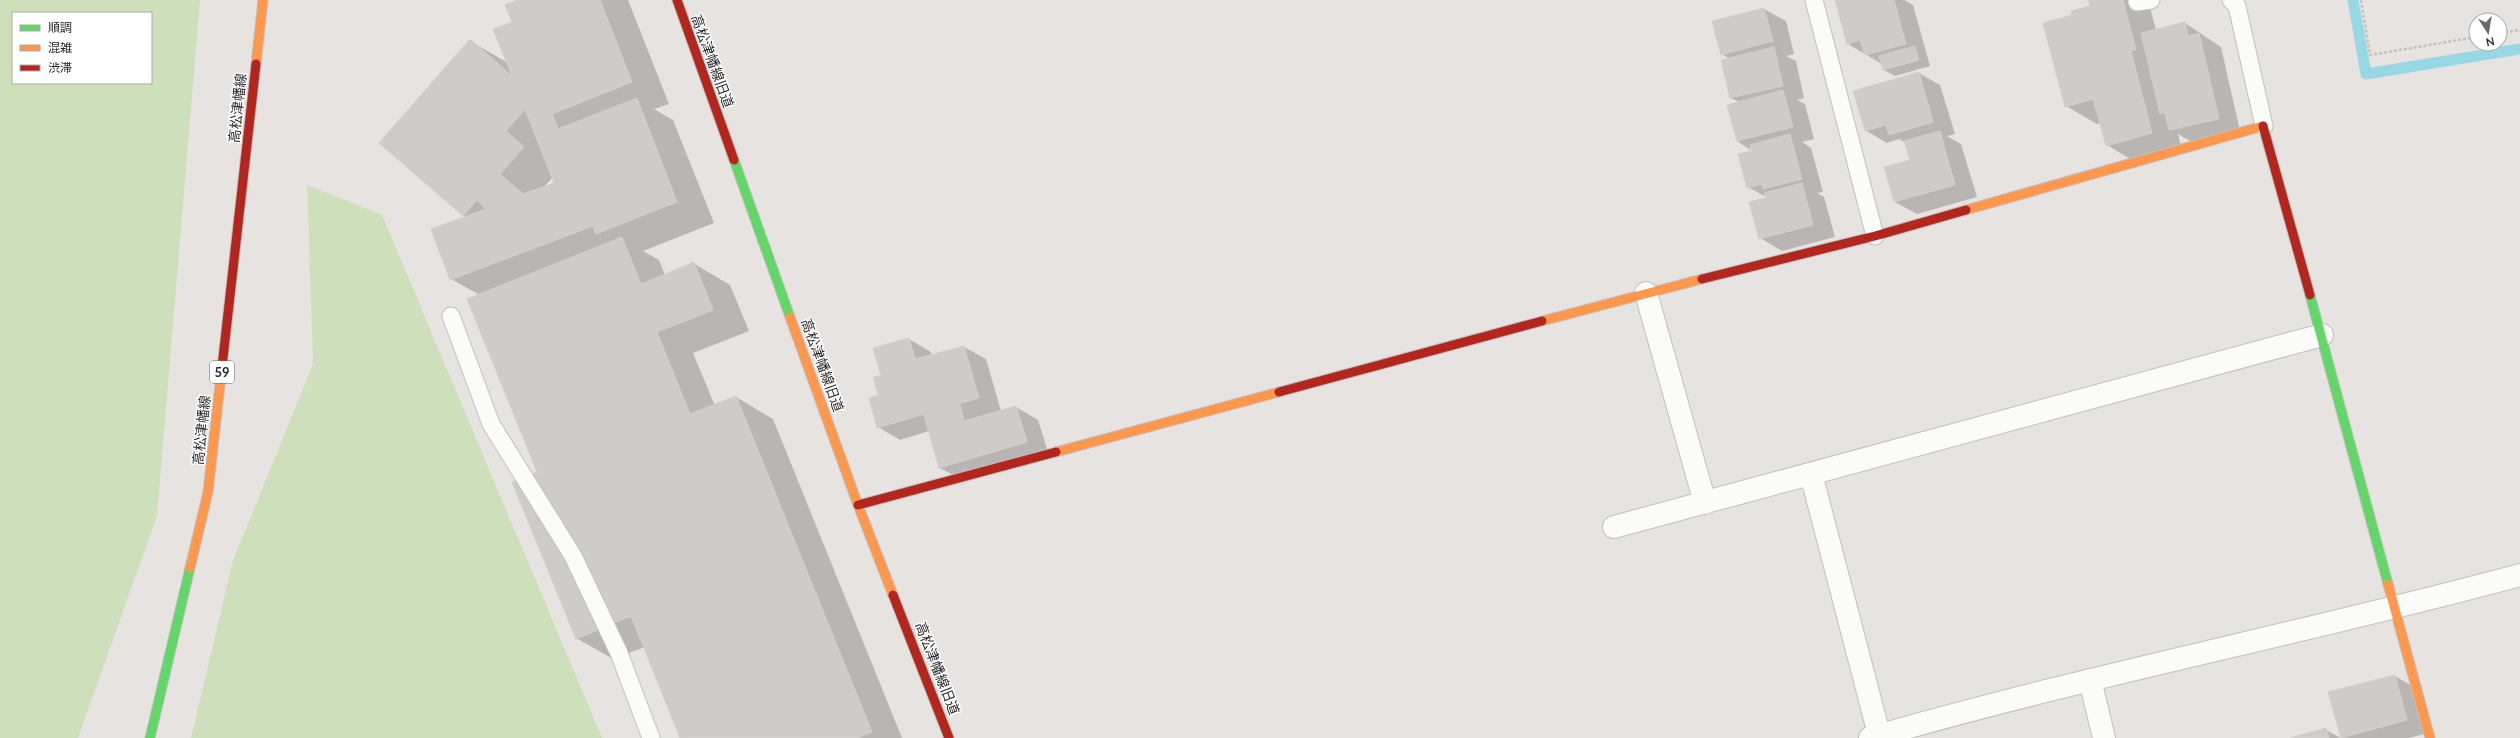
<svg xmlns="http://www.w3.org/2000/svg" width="2520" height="738" font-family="Lato,'Noto Sans JP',sans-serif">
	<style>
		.green { fill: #cde0bb; fill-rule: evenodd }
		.shadow { fill: #0003; fill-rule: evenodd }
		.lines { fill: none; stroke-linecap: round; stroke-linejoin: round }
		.stream { stroke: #97d8e4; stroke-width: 11 }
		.building { fill: #cecbc9; stroke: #d2cfcc; fill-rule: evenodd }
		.lane-casing { stroke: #c0c0c1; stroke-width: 19 }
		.street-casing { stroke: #c0c0c1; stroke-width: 24 }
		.fast-casing { stroke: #c0c0c1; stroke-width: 11 }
		.slow-casing { stroke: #c0c0c1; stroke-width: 11 }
		.jam-casing { stroke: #c0c0c1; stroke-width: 11 }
		.path { stroke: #c3c2c2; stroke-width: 2.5; stroke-dasharray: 3 2; stroke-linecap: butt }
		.lane { stroke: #fbfbfa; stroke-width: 17 }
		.street { stroke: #fbfbfa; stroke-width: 22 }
		.fast { stroke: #63d668; stroke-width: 9 }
		.slow { stroke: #ff974d; stroke-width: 9 }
		.jam { stroke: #b3261e; stroke-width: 9 }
		.labels { text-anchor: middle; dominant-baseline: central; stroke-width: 3; stroke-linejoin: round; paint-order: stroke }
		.shield { fill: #fff; stroke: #696969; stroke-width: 1 }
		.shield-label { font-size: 13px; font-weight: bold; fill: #292929 }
		.street-label { font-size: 14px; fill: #292929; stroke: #fff }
	</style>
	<rect width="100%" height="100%" fill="#e6e3e0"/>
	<!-- green -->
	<g class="green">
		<path d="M0,0H200L157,516L78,738H0ZM13,13H151V83H13Z"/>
		<path d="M307,185L382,215L602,738H191L233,561L313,364Z"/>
	</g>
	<!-- shadow -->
	<g class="shadow">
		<path d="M520,0H628L669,104L654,109L673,120L714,223L643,251L659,260L665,275L693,263L730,285L749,331L693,353L715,406L736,397L773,419L902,738H681L645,647L613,659L576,638L538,473L480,295L451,279L466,217L463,215L470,41L508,63L513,22ZM553,177L556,184L542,189Z"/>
		<path d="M1837,0H1904L1913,5L1930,66L1895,76L1884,70L1882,64L1848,44Z"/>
		<path d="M2089,0H2148L2156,30L2185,23L2221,47L2240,131L2192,142L2178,134L2182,151L2137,163L2107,145L2101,123L2097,124L2066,106L2073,16L2091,7Z"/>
		<path d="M1764,9L1786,21L1794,54L1786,56L1796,61L1804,98L1797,100L1805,104L1814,139L1802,142L1811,148L1823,192L1817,193L1824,197L1835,237L1782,251L1760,238L1768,198L1748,187L1752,151L1737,141L1739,102L1731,98L1730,59L1722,54Z"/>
		<path d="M1919,73L1940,85L1955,134L1947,136L1961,144L1977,197L1917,214L1895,202L1885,168L1911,160L1906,143L1899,139L1887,143L1865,130Z"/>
		<path d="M909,339L931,352L932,356L964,347L986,359L1001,411L1016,407L1038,420L1049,455L962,480L940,468L929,431L900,440L878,427L882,377Z"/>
		<path d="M2395,676L2417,689L2429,733L2408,738H2342L2330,693Z"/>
		<path d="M2326,730L2341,738H2294Z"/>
	</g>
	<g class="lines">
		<!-- stream -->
		<path class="stream" d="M2353,0L2366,74L2520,49"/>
	</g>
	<!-- building -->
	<g class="building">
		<path d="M517,0H600L632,82L552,114L558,129L637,98L677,202L596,234L593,226L450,280L431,229L486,209L477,200L463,216L379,143L470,39L512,76L493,29L512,22L505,5ZM525,109L554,183L523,194L500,174L524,147L506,131Z"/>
		<path d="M1835,0H1894L1906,44L1865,55L1860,40L1847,44Z"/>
		<path d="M2088,0H2123L2136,50L2131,51L2152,133L2106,146L2093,99L2065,107L2043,23L2072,15L2071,11L2090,6Z"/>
		<path d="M1764,8L1773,41L1721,55L1712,21Z"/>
		<path d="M2185,22L2188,36L2199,33L2219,119L2169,130L2165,113L2160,114L2141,33Z"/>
		<path d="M1915,46L1919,60L1883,70L1879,56Z"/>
		<path d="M1774,47L1783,86L1730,98L1721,60Z"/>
		<path d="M1919,72L1933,122L1889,135L1886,125L1865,131L1853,91Z"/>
		<path d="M1783,90L1793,127L1737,141L1727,105Z"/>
		<path d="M1940,131L1955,185L1894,202L1884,167L1910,160L1904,141Z"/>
		<path d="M1790,134L1802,179L1763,189L1762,184L1747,188L1738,154L1751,151L1750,145Z"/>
		<path d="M1802,183L1813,225L1759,239L1749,202L1766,198L1764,193Z"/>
		<path d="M622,237L641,284L694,262L713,310L657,332L690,414L736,396L872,732L857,738H680L631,616L576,639L512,482L537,472L467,299Z"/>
		<path d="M909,338L915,359L964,346L979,398L877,428L869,398L878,395L873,377L881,376L873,348Z"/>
		<path d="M960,405L964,421L1016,406L1027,442L939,468L924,415Z"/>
		<path d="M2395,675L2407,720L2341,738L2328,692Z"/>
		<path d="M2326,728L2329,738H2290Z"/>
	</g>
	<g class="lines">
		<defs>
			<g id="lane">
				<path d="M1814,0L1875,236"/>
				<path d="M2231,0L2237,6L2264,126"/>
				<path d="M2137,2L2151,0"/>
				<path d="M451,316L491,424L573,556L619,653L651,738"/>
			</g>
			<g id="street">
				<path d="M1646,293L1705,503"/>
				<path d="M1811,474L1880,738"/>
				<path d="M1614,527L2322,335"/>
				<path d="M2090,680L2104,738"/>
				<path d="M1870,738C2085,676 2304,633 2520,575"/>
			</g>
			<g id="fast">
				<path d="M734,160L790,317"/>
				<path d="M2310,295L2388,584"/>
				<path d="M150,738L190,568"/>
			</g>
			<g id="slow">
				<path d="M256,64L263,0"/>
				<path d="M1966,210L2263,126"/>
				<path d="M790,317L858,505L893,595"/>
				<path d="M1542,321L1702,279"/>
				<path d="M1056,452L1279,392"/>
				<path d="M190,568L208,492L221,376"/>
				<path d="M2388,584L2430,738"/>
			</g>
			<g id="jam">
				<path d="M677,0L734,160"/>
				<path d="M2263,126L2310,295"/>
				<path d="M1702,279L1875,236L1966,210"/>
				<path d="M221,376L256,64"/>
				<path d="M1279,392L1542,321"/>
				<path d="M858,505L1056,452"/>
				<path d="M893,595L949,738"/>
			</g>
		</defs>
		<!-- lane casing -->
		<use href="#lane" class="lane-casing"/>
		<!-- street casing -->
		<use href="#street" class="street-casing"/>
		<!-- fast casing -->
		<use href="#fast" class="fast-casing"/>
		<!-- slow casing -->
		<use href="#slow" class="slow-casing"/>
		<!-- jam casing -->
		<use href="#jam" class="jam-casing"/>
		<!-- path -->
		<g class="path">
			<path d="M2361,0L2370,55L2476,37"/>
			<path d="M2500,33L2520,30"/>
		</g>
		<!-- lane -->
		<use href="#lane" class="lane"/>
		<!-- street -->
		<use href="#street" class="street"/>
		<!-- fast -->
		<use href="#fast" class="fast"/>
		<!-- slow -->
		<use href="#slow" class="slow"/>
		<!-- jam -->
		<use href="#jam" class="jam"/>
	</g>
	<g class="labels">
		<!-- shield labels -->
		<rect class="shield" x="210" y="361" width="24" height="22" rx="3"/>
		<g class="shield-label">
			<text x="222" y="372">59</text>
		</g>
		<!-- street labels -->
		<g class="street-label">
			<text transform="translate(713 61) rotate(70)">高松津幡線旧道</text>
			<text transform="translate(237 108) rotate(-84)">高松津幡線</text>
			<text transform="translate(823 365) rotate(70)">高松津幡線旧道</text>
			<text transform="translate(201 430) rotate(-84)">高松津幡線</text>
			<text transform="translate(938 668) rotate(69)">高松津幡線旧道</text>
		</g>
	</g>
	<!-- legend -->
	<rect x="12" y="12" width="140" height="72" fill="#ffffff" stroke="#a9a9a9"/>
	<rect x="20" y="25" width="20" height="6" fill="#63d668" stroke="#a9a9a9"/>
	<text x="48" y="32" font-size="12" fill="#292929">順調</text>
	<rect x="20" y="45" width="20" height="6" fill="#ff974d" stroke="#a9a9a9"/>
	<text x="48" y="52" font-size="12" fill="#292929">混雑</text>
	<rect x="20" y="65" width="20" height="6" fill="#b3261e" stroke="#a9a9a9"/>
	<text x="48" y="72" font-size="12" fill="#292929">渋滞</text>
	<!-- north arrow -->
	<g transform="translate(2488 32) rotate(168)"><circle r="19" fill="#ffffff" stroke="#a9a9a9"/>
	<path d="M0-3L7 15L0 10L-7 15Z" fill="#6b6a69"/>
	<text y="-6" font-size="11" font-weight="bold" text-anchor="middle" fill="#292929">N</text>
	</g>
</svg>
